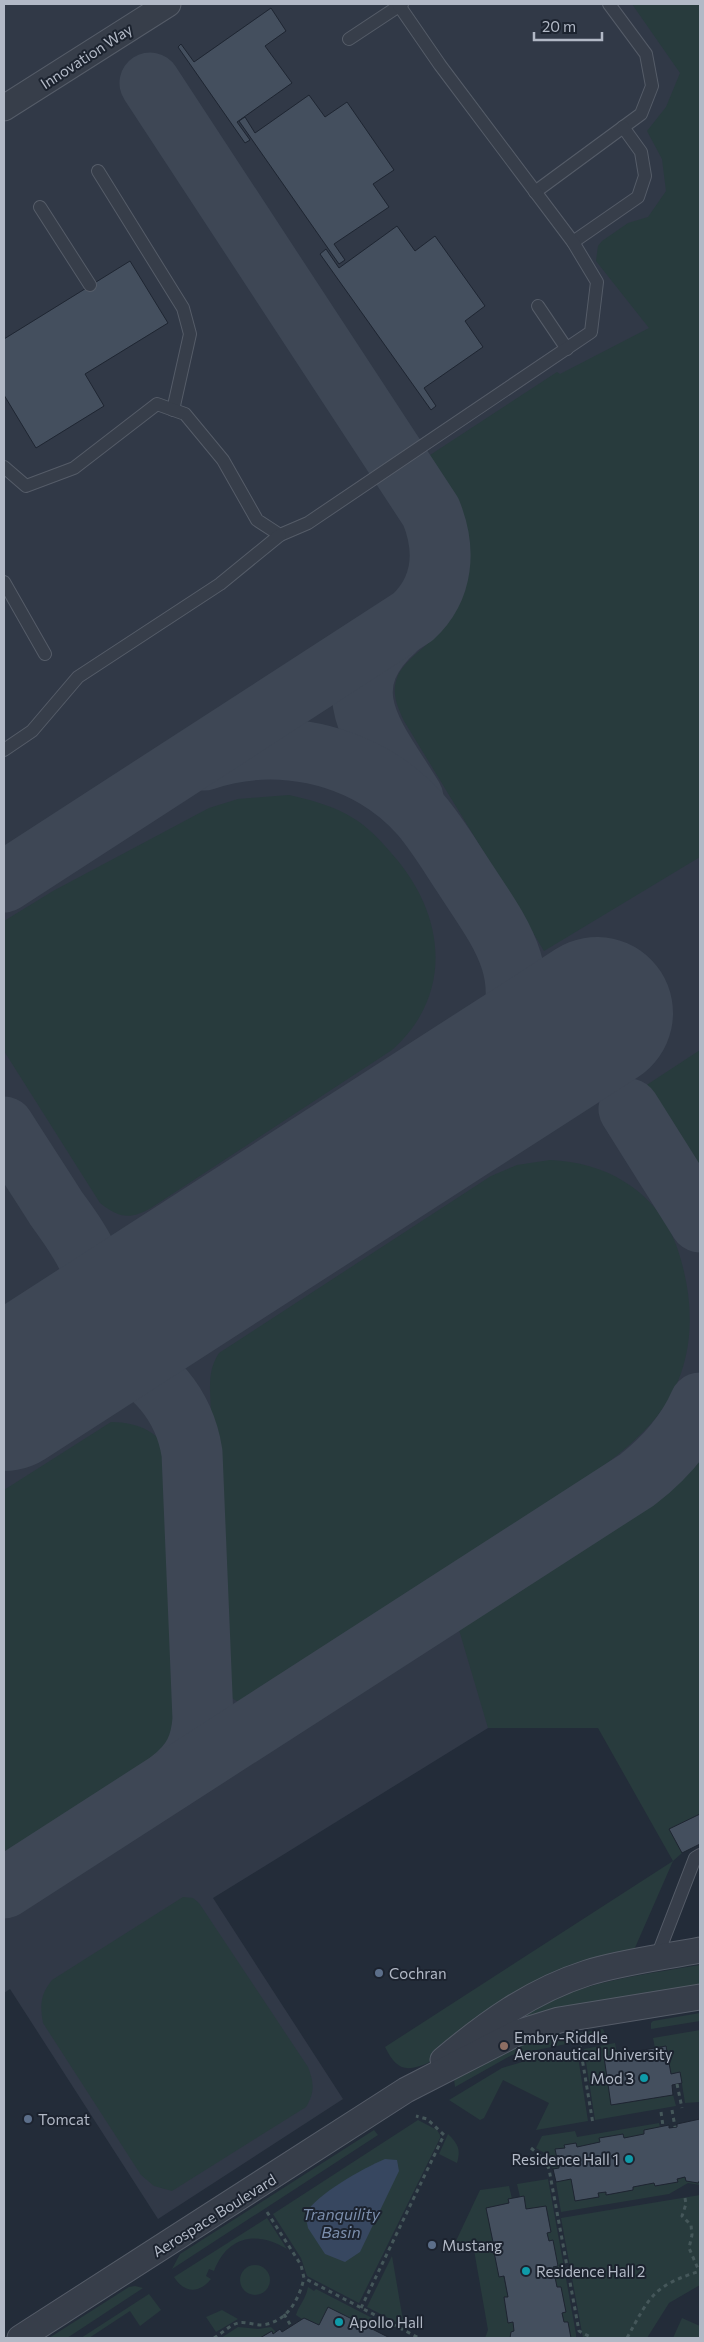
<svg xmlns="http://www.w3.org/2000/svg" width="704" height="2342" font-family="Commissioner,sans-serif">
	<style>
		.airport { fill: #313947 }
		.green { fill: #283b3d }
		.water { fill: #374760 }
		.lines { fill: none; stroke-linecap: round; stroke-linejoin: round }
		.taxiway { stroke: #3e4755; stroke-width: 61 }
		.runway { stroke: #3e4755; stroke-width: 152 }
		.building { fill: #444f5e; stroke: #1e2531 }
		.lane-casing { stroke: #555c68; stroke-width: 14 }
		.street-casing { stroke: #555c68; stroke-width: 27 }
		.path { stroke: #45575a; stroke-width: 3; stroke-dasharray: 4 4; stroke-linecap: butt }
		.lane { stroke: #373e4a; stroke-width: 12 }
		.street { stroke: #373e4a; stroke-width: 25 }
		.service-dot { fill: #5c6f8a; stroke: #1c232f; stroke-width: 2 }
		.education-dot { fill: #8d6e63; stroke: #1c232f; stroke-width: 2 }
		.culture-dot { fill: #0f9aa8; stroke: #1c232f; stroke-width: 2 }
		.labels { text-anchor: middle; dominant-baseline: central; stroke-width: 4; stroke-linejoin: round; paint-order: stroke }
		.street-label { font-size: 15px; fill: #b2b9c6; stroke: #1c232f }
		.poi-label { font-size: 15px; fill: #b2b9c6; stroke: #1c232f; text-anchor: start }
		.water-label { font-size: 16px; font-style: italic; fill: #7b8eac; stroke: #1c232f }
	</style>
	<rect width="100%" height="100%" fill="#232c39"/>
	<!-- airport -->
	<path class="airport" d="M4,4H700V1728H488L213,1898L343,2099L158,2219L10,1989L4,1993Z"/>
	<!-- green -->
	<g class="green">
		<path d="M632,4H699L700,6V857L544,951L404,721C398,708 392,695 396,681C400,666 414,656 425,646C453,621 473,587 467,548C462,515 442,487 424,459L557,372L560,374L649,328L596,261L598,246L602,241L628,223L648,217L666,191L662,159L647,131L666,107L680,73Z"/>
		<path d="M289,795C311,800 334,806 353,818C368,827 381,841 392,854C445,913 455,994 392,1050L151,1208C130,1220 119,1218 100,1203L4,1051V921L53,891L209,808L238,799Z"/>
		<path d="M700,1050V1170L642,1088Z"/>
		<path d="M550,1160C604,1162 654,1189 675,1242C693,1290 697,1345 673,1392C653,1431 613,1459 578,1485C477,1563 366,1630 259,1699C240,1708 229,1700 222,1682L210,1390C210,1376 211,1365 219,1353L491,1176L517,1165Z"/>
		<path d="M111,1422C139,1422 163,1433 172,1461L181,1733L173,1750L160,1762L4,1864V1490Z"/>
		<path d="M700,1449V1844L682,1853L673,1861L634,1950L569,1965L500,2001L428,2063C405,2073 396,2069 385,2047L673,1861L598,1728H488L457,1623L510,1598L635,1516Z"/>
		<path d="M183,1897L193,1898L199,1903L308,2067C314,2083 315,2092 306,2107L172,2191L154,2186L141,2175L43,2023C40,2005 40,1995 52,1980Z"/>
		<path d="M700,1965V1988L526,2018V2014C579,1981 641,1975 700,1965Z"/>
		<path d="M700,2013V2021L651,2029V2023L653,2021Z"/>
		<path d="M603,2029L606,2036L512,2055L455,2087L454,2079L527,2042Z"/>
		<path d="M700,2030V2102L685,2103L680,2072L671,2074L666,2046L655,2048L653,2038Z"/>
		<path d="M615,2043L617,2054L604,2057L612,2105L673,2095L676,2106L595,2120L584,2049Z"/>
		<path d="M577,2050L588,2121L536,2130L549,2103L503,2080L484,2118L480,2120L449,2100L502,2068L545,2055Z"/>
		<path d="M418,2120L437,2130L440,2135V2138L359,2303L307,2276L301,2258L273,2214Z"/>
		<path d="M659,2123L660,2127L644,2130V2134L624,2138L623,2134L600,2138V2142L577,2147L576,2143L565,2145V2148L556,2149L559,2168L553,2169L546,2154L536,2148L542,2136L575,2131L577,2137Z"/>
		<path d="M374,2130L378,2135L172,2269L180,2254Z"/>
		<path d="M448,2134C458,2144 461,2149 457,2163L439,2154Z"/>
		<path d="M685,2177L686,2181L700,2180V2185L688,2183L669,2194L561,2212L556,2182L571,2179L575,2201L599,2197L598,2193L606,2192L607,2195L633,2190V2187L654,2183L655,2186L678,2182L677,2179Z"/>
		<path d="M548,2179L576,2334V2338H571L568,2322H564L562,2313L566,2312L561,2287H557L553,2267V2240L549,2241L547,2233L551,2231L546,2206L526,2209L524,2197H520L517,2184Z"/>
		<path d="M509,2186L512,2199H508L509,2203L486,2208L493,2242H496L508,2297L504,2298L508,2323L513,2322L514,2331L511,2332L510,2338H485L488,2330L474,2250L455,2243L480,2190Z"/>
		<path d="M700,2195V2285L669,2303L647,2338H583L561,2218Z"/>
		<path d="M267,2218L287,2249C257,2230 227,2236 214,2271L209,2269L206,2276L211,2279C199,2294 184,2293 174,2277Z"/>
		<path d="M392,2256L404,2326L367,2307Z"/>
		<circle cx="255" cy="2280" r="15"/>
		<path d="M135,2286L143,2288L67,2338H49L129,2287Z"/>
		<path d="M308,2287L314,2291L316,2289L380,2322L374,2330L328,2307L319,2325L304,2318L302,2319L296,2315C299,2305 306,2299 308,2287Z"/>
		<path d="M149,2294L161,2310L140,2326L130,2311L89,2338H81Z"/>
		<path d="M222,2310L238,2319L216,2332L206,2317Z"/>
		<path d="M682,2318L700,2326V2338H673Z"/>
		<path d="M238,2327L258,2329L271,2327L276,2332L273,2334L271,2331L260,2338H221Z"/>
	</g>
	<!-- water -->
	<path class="water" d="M385,2159L397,2160L399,2171L360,2252L345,2262L325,2254L308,2228L305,2214C318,2193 362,2169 385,2159Z"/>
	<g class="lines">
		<!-- taxiway -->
		<g class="taxiway">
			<path d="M396,629C328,690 378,740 413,798"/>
			<path d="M204,760C260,741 323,747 375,777C419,803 435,833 462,874C498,930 534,970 507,1040C499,1062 491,1077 473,1092"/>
			<path d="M4,882L413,617C444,588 446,549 431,512L150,83"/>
			<path d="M629,1109L700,1222"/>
			<path d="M4,1127C21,1154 39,1181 56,1208C68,1225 82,1243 90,1263C107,1305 81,1345 47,1367"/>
			<path d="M47,1367C65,1363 86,1356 104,1357C153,1362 185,1408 192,1453L203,1719C201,1746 193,1763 171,1780"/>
			<path d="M4,1888L637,1480C664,1459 686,1435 700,1403"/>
		</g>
		<!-- runway -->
		<path class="runway" d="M4,1395L597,1013"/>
	</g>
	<!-- building -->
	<g class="building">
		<path d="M271,8L286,31L265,46L292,83L237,122L250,140L245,143L178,47L181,44L194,62Z"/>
		<path d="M309,95L325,117L347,102L394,170L373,184L389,207L334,244L345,260L339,264L239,121L245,117L255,133Z"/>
		<path d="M397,226L415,251L435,236L485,306L465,321L483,347L424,388L436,406L431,410L320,254L326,249L339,268Z"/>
		<path d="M130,261L168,323L85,374L104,406L36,448L4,395V339Z"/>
		<path d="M700,1814V1844L682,1853L669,1829Z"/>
		<path d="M666,2046L671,2074L680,2072L682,2083L672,2085L673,2095L611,2105L604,2057Z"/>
		<path d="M700,2119V2180L698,2183L686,2181L685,2177L677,2179L678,2182L655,2186L654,2183L633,2187V2190L606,2195V2192L598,2193L599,2197L575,2201L571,2179L556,2182L553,2169L559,2168L555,2149L565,2148L564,2145L576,2143L577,2147L600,2142L599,2138L623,2134L624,2138L644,2134V2130L669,2125V2128L677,2127V2124Z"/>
		<path d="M524,2196L526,2209L546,2206L551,2232L547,2233L549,2241L553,2240L558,2266L553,2267L557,2287H561L566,2312L562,2313L564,2322H568L571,2338H510L511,2332L514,2331L513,2322L508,2323L504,2297H508L504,2276L499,2277L494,2252L498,2251L496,2242H493L486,2208L509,2203L508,2199Z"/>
		<path d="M328,2307L390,2338H260L272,2331L273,2334L280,2329L282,2332L304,2318L319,2325Z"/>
	</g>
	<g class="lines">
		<defs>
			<g id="lane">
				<path d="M349,39L402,4"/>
				<path d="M98,171L183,308L190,334L173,410"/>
				<path d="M535,192L641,114L652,86L646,54L609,4"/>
				<path d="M40,207L90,285"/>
				<path d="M573,242L638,197L645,176L641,152L623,127"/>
				<path d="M538,306L567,349"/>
				<path d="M4,467L26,486L74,468L157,404L185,414L223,460L257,520L280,535L308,523L591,332L597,282L573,242L440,65L398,4"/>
				<path d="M4,582L45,654"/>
				<path d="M4,750L32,731L78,677L220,584L280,535"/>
				<path d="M656,1959L695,1858L700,1855"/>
			</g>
			<g id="street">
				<path d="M4,108L168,4"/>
				<path d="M443,2060C487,2023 531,1991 587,1973C622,1962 664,1957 700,1950"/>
				<path d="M20,2338L406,2090L517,2033L559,2020L700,1997"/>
			</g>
		</defs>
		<!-- lane casing -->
		<use href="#lane" class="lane-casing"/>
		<!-- street casing -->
		<use href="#street" class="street-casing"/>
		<!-- path -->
		<g class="path">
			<path d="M580,2046L593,2124"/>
			<path d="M677,2084L682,2108"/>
			<path d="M672,2110L675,2127"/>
			<path d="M661,2112L663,2126"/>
			<path d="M531,2148L545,2160L549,2169L579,2331L592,2338"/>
			<path d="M685,2198L686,2204L682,2216L691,2225L692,2235L689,2248L699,2271"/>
			<path d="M267,2212L301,2265L304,2278L419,2338"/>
			<path d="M361,2308L444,2135L427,2119L416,2116"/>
			<path d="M284,2314L291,2326"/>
			<path d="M214,2338C221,2334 230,2325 238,2323C244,2321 254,2325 262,2325C287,2322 299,2300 304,2278"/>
			<path d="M627,2338C650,2296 653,2286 700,2271"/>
		</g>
		<!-- lane -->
		<use href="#lane" class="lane"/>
		<!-- street -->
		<use href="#street" class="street"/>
	</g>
	<!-- markers -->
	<g class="service-dot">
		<circle cx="379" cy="1973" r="5"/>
		<circle cx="28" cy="2119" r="5"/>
		<circle cx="432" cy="2245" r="5"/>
	</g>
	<circle class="education-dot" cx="504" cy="2046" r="5"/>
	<g class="culture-dot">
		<circle cx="644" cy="2078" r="5"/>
		<circle cx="629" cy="2159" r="5"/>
		<circle cx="526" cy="2271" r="5"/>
		<circle cx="339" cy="2322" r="5"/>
	</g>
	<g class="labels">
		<!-- street labels -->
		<g class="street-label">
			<text transform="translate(86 56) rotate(-33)">Innovation Way</text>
			<text transform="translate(214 2215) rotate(-32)">Aerospace Boulevard</text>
		</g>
		<!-- poi labels -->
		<g class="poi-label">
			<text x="389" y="1973">Cochran</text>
			<text x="514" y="2037">Embry-Riddle<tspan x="514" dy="17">Aeronautical University</tspan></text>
			<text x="634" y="2078" text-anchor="end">Mod 3</text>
			<text x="38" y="2119">Tomcat</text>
			<text x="619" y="2159" text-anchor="end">Residence Hall 1</text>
			<text x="442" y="2245">Mustang</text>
			<text x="536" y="2271">Residence Hall 2</text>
			<text x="349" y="2322">Apollo Hall</text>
		</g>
		<!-- water labels -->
		<g class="water-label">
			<text x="341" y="2213">Tranquility<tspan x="341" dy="18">Basin</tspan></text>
		</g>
	</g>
	<!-- border -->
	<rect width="704" height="2342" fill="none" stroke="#b2b9c6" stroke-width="10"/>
	<!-- scale -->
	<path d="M534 32v8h68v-8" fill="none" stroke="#b2b9c6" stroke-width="2.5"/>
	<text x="542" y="32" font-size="15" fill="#b2b9c6" stroke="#1c232f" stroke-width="4" paint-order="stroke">20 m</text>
</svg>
